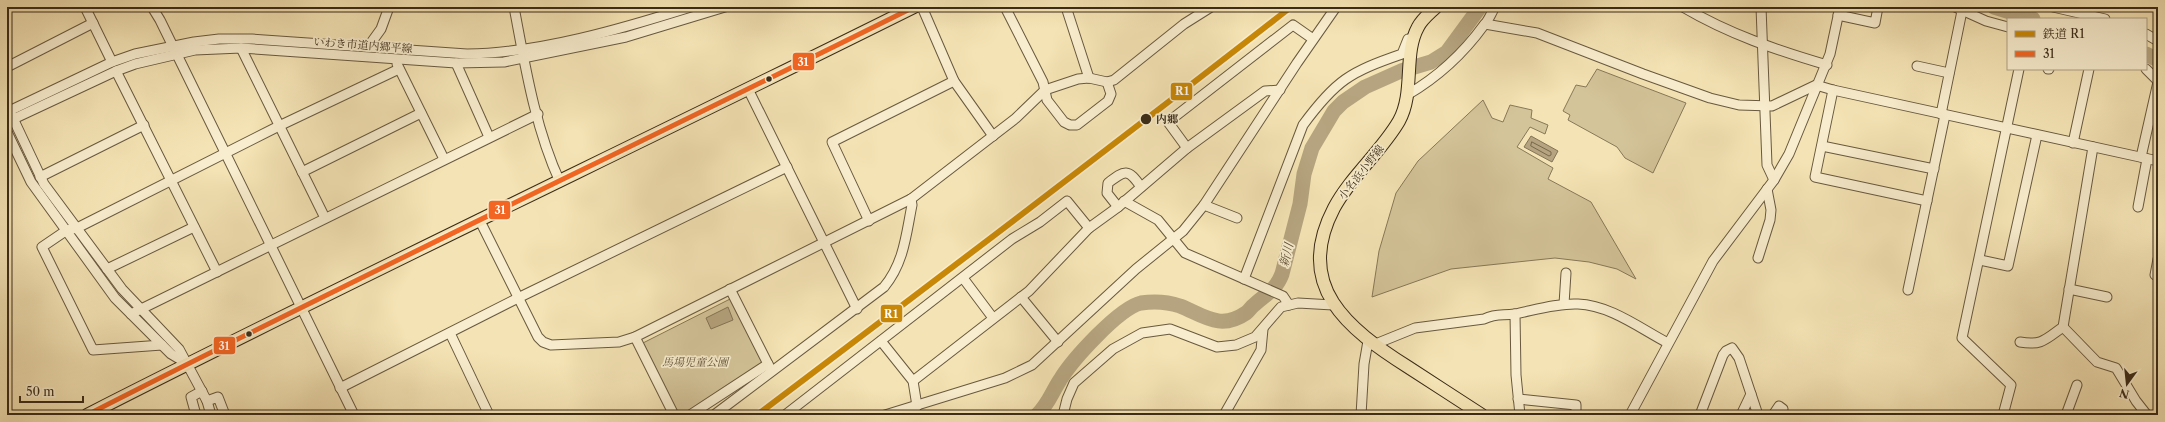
<svg xmlns="http://www.w3.org/2000/svg" width="2165" height="422" font-family="'Libre Caslon Text','Noto Serif JP',serif">
	<style>
		.green { fill: #d4c499; stroke: #877858 }
		.water { fill: #b5a47f; stroke: #847456 }
		.lines { fill: none; stroke-linecap: round; stroke-linejoin: round }
		.shore { stroke: #78684c; stroke-width: 1 }
		.river { stroke: #b5a47f; stroke-width: 15 }
		.minor-casing { stroke: #68593f; stroke-width: 11 }
		.major-casing { stroke: #3a2b18; stroke-width: 14 }
		.minor { stroke: #f8edce; stroke-width: 9 }
		.major { stroke: #f4e3b4; stroke-width: 12 }
		.bus-1-casing { stroke: #f8edce; stroke-width: 8 }
		.bus-1 { stroke: #f26522; stroke-width: 5 }
		.rail-1-casing { stroke: #f8edce; stroke-width: 9 }
		.rail-1 { stroke: #c88706; stroke-width: 6 }
		.bus-dot { fill: #3a2b18; stroke: #f8edce; stroke-width: 1.5 }
		.labels { text-anchor: middle; dominant-baseline: central; stroke-width: 3.5; stroke-linejoin: round; paint-order: stroke }
		.street-label { font-size: 11px; fill: #3a2b18; stroke: #f8edce }
		.stop-label { font-size: 11px; font-weight: bold; fill: #3a2b18; stroke: #f8edce; text-anchor: start }
		.park-label { font-size: 11px; font-style: italic; fill: #605138; stroke: #f8edce }
		.water-label { font-size: 12px; font-style: italic; fill: #5f4f37; stroke: #f8edce }
		.line-badge { stroke: #f8edce; stroke-width: 1.5 }
		.badge-label { font-size: 11px; text-anchor: middle; font-weight: bold; fill: #fff }
	</style>
	<rect width="100%" height="100%" fill="#f4e3b4"/>
	<filter id="stains"><feTurbulence type="fractalNoise" baseFrequency=".005" numOctaves="4"/><feColorMatrix values="0 0 0 0 .2 0 0 0 0 .09 0 0 0 0 .02 0 0 0 .5 -.17"/></filter>
	<radialGradient id="worn" r=".72"><stop offset=".6" stop-color="#630" stop-opacity="0"/><stop offset="1" stop-color="#630" stop-opacity=".3"/></radialGradient>
	<!-- green -->
	<g class="green">
		<path d="M1597,69L1686,103L1653,173L1625,158L1617,147L1568,120L1570,115L1563,111L1576,85L1586,87Z"/>
		<path d="M1483,100L1492,118L1503,122L1510,105L1532,110L1531,118L1548,125L1545,134L1530,127L1517,147L1553,168L1548,179L1591,202L1636,279L1617,269L1589,262L1555,258L1451,269L1372,297L1379,251L1396,193L1418,161Z"/>
		<path d="M734,297L768,364L690,415H674L639,345Z"/>
	</g>
	<!-- water -->
	<g class="water">
		<path d="M1531,136L1558,151L1552,162L1524,147Z"/>
		<path d="M728,307L733,320L711,329L706,318Z"/>
	</g>
	<g class="lines">
		<!-- shore -->
		<path class="shore" d="M1532,142L1551,152V155L1549,156L1531,146Z"/>
		<!-- river -->
		<g class="river">
			<path d="M1994,7L2033,19"/>
			<path d="M2146,54L2158,60"/>
			<path d="M1037,415C1048,405 1052,392 1060,380C1072,360 1119,308 1141,303C1154,301 1168,302 1180,306C1203,315 1220,331 1246,313C1249,311 1251,307 1254,305C1266,294 1276,290 1282,274L1300,204L1304,174L1312,148L1334,111L1343,102L1365,87L1401,71L1431,62L1447,52L1480,7"/>
		</g>
		<defs>
			<g id="minor">
				<path d="M85,7L112,62"/>
				<path d="M152,7L160,20L354,415"/>
				<path d="M514,7C525,65 535,128 560,182"/>
				<path d="M922,7L954,81L993,136"/>
				<path d="M1005,7L1043,82L1047,100L1064,122L1070,125H1077L1108,101L1111,94L1107,82"/>
				<path d="M1066,7L1089,78"/>
				<path d="M1683,7C1729,34 1776,50 1827,65"/>
				<path d="M1761,7L1767,165L1774,180"/>
				<path d="M1955,7L1986,21L2008,27"/>
				<path d="M2053,7L2105,19"/>
				<path d="M1838,15L1875,23L1878,7"/>
				<path d="M1485,24L1537,33L1643,74L1710,98L1739,105L1772,106L1816,85L1833,90L2158,161"/>
				<path d="M2146,34L2158,41"/>
				<path d="M368,47L381,29L389,7"/>
				<path d="M241,48L325,218"/>
				<path d="M456,63L489,137"/>
				<path d="M397,64L444,159"/>
				<path d="M1917,66L1949,73"/>
				<path d="M7,67L93,23"/>
				<path d="M2048,69H2049"/>
				<path d="M2146,69L2158,81"/>
				<path d="M116,71L217,272"/>
				<path d="M748,89L857,309"/>
				<path d="M1833,90L1815,177L1927,201"/>
				<path d="M1407,95C1438,77 1463,54 1484,25C1489,20 1491,13 1495,7"/>
				<path d="M7,112L112,62L135,54L194,42L219,39H252L467,54C540,53 621,29 691,7"/>
				<path d="M11,114L44,184L122,289L179,349L207,401L211,415"/>
				<path d="M1941,114L1962,11"/>
				<path d="M7,122L116,71L135,64L195,50L241,48L456,63L504,62L626,37L725,7"/>
				<path d="M7,132L31,182L115,298L171,354L186,363"/>
				<path d="M2073,143L2089,69"/>
				<path d="M1822,146L1934,169"/>
				<path d="M1187,148L1168,122L1293,25L1313,39"/>
				<path d="M2141,157L2158,82"/>
				<path d="M302,172L421,113"/>
				<path d="M40,177L144,125"/>
				<path d="M1124,201L1158,220L1185,253L1283,296L1289,305"/>
				<path d="M1204,205L1237,218"/>
				<path d="M1118,207L1107,193L1108,183C1125,170 1128,168 1141,187"/>
				<path d="M2138,207L2147,159"/>
				<path d="M479,219L538,337L543,342L551,345L619,342L635,337L911,199L1016,118L1045,90L1078,79L1089,78L1107,82L1114,80L1184,24L1211,7"/>
				<path d="M869,221L832,142L954,81"/>
				<path d="M1758,258L1770,220L1771,210L1767,189"/>
				<path d="M1980,260L2008,266L2037,135"/>
				<path d="M107,269L194,227"/>
				<path d="M2155,275L2158,259"/>
				<path d="M963,278L993,318"/>
				<path d="M1244,279L1303,125C1336,80 1350,72 1402,54L1408,39"/>
				<path d="M730,289L770,368"/>
				<path d="M2069,289L2107,297"/>
				<path d="M1908,290L1945,115"/>
				<path d="M1021,297L1058,342"/>
				<path d="M1564,304L1566,273"/>
				<path d="M131,314L538,114"/>
				<path d="M2063,327L2097,362L2116,368L2136,401L2147,415"/>
				<path d="M450,333L489,415"/>
				<path d="M635,337L674,415"/>
				<path d="M881,341L913,381L917,406"/>
				<path d="M2020,342C2042,346 2046,339 2063,327L2093,147"/>
				<path d="M162,345L93,350L42,247L67,230L77,228L279,126L399,69"/>
				<path d="M1373,345L1415,328L1484,319C1497,313 1502,316 1515,314"/>
				<path d="M913,381L1029,291L1089,228L1118,207L1187,148L1265,91L1280,90"/>
				<path d="M340,388L520,297L787,167"/>
				<path d="M1518,399L1576,405V415"/>
				<path d="M207,401L218,397L225,415"/>
				<path d="M196,415L191,397L202,391"/>
				<path d="M690,415L768,364"/>
				<path d="M714,415L884,287C904,263 906,235 912,205L911,199"/>
				<path d="M785,415L1012,239L1040,222L1067,201L1089,228"/>
				<path d="M885,415L1005,378L1032,365L1136,269L1183,231L1204,205L1297,63L1336,7"/>
				<path d="M1063,415L1067,399L1074,383L1113,349L1142,333L1170,329L1217,347L1236,345L1255,337L1281,307L1298,303L1333,305"/>
				<path d="M1224,415L1261,350L1263,329"/>
				<path d="M1361,415L1364,364L1368,341"/>
				<path d="M1520,415L1516,375L1515,314C1535,310 1557,303 1578,304C1610,305 1641,329 1668,343"/>
				<path d="M1630,415L1713,261L1774,180L1789,154L1830,54L1840,7"/>
				<path d="M1700,415L1723,355L1726,351L1732,348L1739,358L1758,415"/>
				<path d="M1741,415L1751,394"/>
				<path d="M1773,415L1779,406L1783,409"/>
				<path d="M2003,415L2011,385L1962,338L2019,69"/>
				<path d="M2066,415L2077,385"/>
			</g>
			<g id="major">
				<path d="M1436,7C1430,13 1422,19 1418,27C1403,54 1415,92 1399,121C1381,152 1351,176 1334,208C1293,286 1348,329 1408,367C1433,383 1457,399 1482,415"/>
				<path d="M87,415C361,275 639,144 914,7"/>
			</g>
		</defs>
		<!-- minor casing -->
		<use href="#minor" class="minor-casing"/>
		<!-- major casing -->
		<use href="#major" class="major-casing"/>
		<!-- minor -->
		<use href="#minor" class="minor"/>
		<!-- major -->
		<use href="#major" class="major"/>
		<defs>
			<path id="bus-1" d="M87,415C361,275 639,144 914,7"/>
		</defs>
		<!-- bus-1 casing -->
		<use href="#bus-1" class="bus-1-casing"/>
		<!-- bus-1 -->
		<use href="#bus-1" class="bus-1"/>
		<defs>
			<path id="rail-1" d="M757,415C936,280 1114,145 1291,7"/>
		</defs>
		<!-- rail-1 casing -->
		<use href="#rail-1" class="rail-1-casing"/>
		<!-- rail-1 -->
		<use href="#rail-1" class="rail-1"/>
	</g>
	<!-- markers -->
	<g class="bus-dot">
		<circle cx="769" cy="79" r="3.5"/>
		<circle cx="1146" cy="119" r="6"/>
		<circle cx="249" cy="334" r="3.5"/>
	</g>
	<g class="labels">
		<!-- street labels -->
		<g class="street-label">
			<text transform="translate(363 45) rotate(4)">いわき市道内郷平線</text>
			<text transform="translate(1361 172) rotate(-52)">小名浜小野線</text>
		</g>
		<!-- stop labels -->
		<g class="stop-label">
			<text x="1156" y="119">内郷</text>
		</g>
		<!-- park labels -->
		<g class="park-label">
			<text x="695" y="362">馬場児童公園</text>
		</g>
		<!-- water labels -->
		<g class="water-label">
			<text transform="translate(1286 255) rotate(-76)">新川</text>
		</g>
	</g>
	<g class="line-badge">
		<rect x="792" y="52" width="23" height="19" rx="4" fill="#f26522"/>
		<rect x="1170" y="82" width="23" height="19" rx="4" fill="#c88706"/>
		<rect x="488" y="200" width="23" height="20" rx="4" fill="#f26522"/>
		<rect x="880" y="304" width="23" height="19" rx="4" fill="#c88706"/>
		<rect x="213" y="336" width="23" height="19" rx="4" fill="#f26522"/>
	</g>
	<g class="badge-label">
		<text x="803" y="66">31</text>
		<text x="1182" y="95">R1</text>
		<text x="500" y="214">31</text>
		<text x="891" y="318">R1</text>
		<text x="224" y="350">31</text>
	</g>
	<!-- margin -->
	<rect width="2165" height="422" fill="none" stroke="#f4e3b4" stroke-width="24"/>
	<rect x="8" y="8" width="2149" height="406" fill="none" stroke="#3a2b18" stroke-width="2"/>
	<rect x="12" y="12" width="2141" height="398" fill="none" stroke="#3a2b18"/>
	<!-- legend -->
	<rect x="2007" y="18" width="140" height="52" fill="#f8edce" stroke="#ac9f85"/>
	<rect x="2015" y="31" width="20" height="6" fill="#c88706" stroke="#ac9f85"/>
	<text x="2043" y="38" font-size="12" fill="#3a2b18">鉄道 R1</text>
	<rect x="2015" y="51" width="20" height="6" fill="#f26522" stroke="#ac9f85"/>
	<text x="2043" y="58" font-size="12" fill="#3a2b18">31</text>
	<!-- north arrow -->
	<g transform="translate(2127 384) rotate(195)" stroke="#f8edce" stroke-width="3" paint-order="stroke">
	<path d="M0-3L7 15L0 10L-7 15Z" fill="#3a2b18"/>
	<text y="-6" font-size="11" font-weight="bold" text-anchor="middle" fill="#3a2b18">N</text>
	</g>
	<!-- scale -->
	<path d="M20 396v6h63v-6" fill="none" stroke="#3a2b18" stroke-width="2"/>
	<text x="26" y="396" font-size="12" fill="#3a2b18" stroke="#f8edce" stroke-width="3" paint-order="stroke">50 m</text>
	<rect width="100%" height="100%" filter="url(#stains)"/>
	<rect width="100%" height="100%" fill="url(#worn)"/>
</svg>
